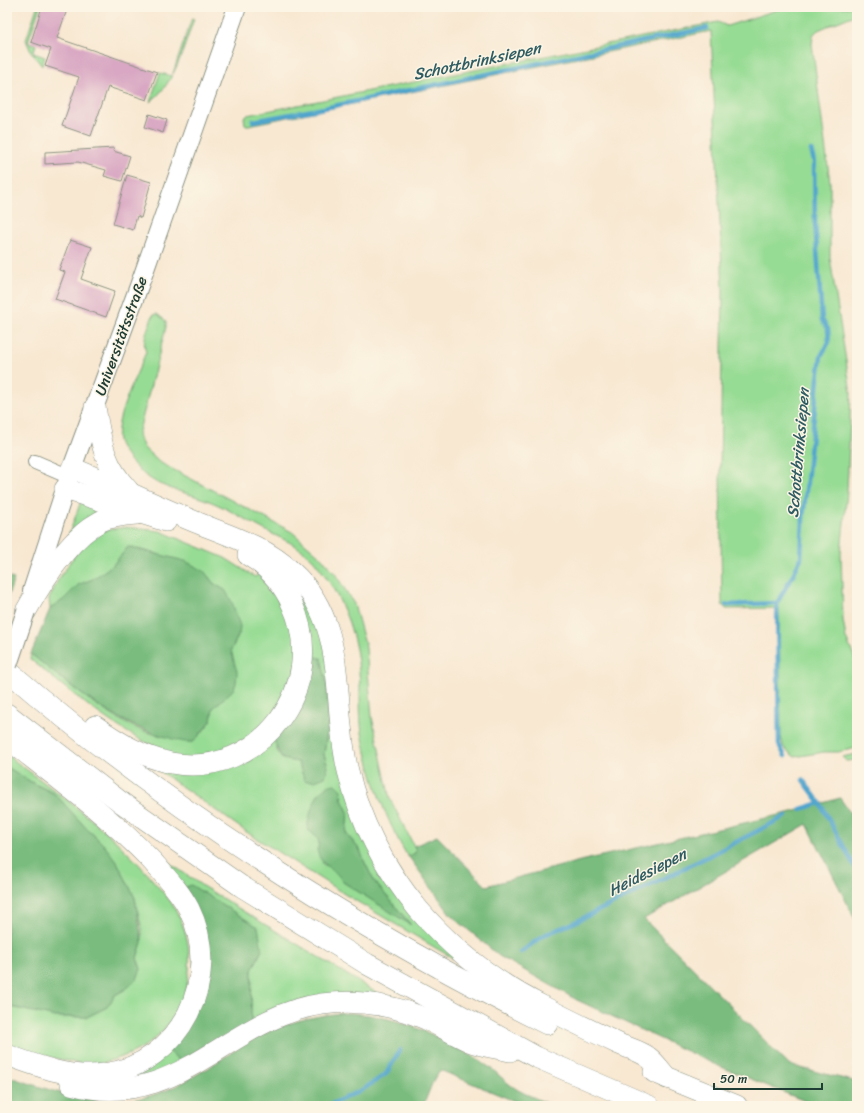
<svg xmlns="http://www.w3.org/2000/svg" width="864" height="1113" font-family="Sriracha,sans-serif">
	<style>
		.green { fill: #97dc94; stroke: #5b8c64; fill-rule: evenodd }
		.forest { fill: #79bc7e; stroke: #4c7c59 }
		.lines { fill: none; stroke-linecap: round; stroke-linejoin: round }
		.stream { stroke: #51a5cd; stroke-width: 4.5 }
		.building { fill: #d9a7c3 }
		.minor-casing { stroke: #8c9283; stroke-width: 16 }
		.major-casing { stroke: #8c9283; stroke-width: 20 }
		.highway-casing { stroke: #8c9283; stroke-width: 22 }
		.minor { stroke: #fff; stroke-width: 14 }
		.major { stroke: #fff; stroke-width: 18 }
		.highway { stroke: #fff; stroke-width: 21 }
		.major-bridge-casing { stroke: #8c9283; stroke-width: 20; stroke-linecap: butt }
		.major-bridge { stroke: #fff; stroke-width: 18 }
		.labels { text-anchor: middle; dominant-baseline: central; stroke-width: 3; stroke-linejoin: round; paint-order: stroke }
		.street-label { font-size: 15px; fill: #1f3d34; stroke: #fcf5e5 }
		.water-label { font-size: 16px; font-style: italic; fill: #2e5c62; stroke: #fcf5e5 }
	</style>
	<rect width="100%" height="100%" fill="#fcf5e5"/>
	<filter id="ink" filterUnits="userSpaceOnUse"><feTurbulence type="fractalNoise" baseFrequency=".025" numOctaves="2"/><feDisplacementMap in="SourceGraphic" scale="8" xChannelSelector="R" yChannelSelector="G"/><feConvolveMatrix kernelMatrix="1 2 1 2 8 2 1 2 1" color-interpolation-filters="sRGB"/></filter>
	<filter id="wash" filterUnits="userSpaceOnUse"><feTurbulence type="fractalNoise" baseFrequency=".012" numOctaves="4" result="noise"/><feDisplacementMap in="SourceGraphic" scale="16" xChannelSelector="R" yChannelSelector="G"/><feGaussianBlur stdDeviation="0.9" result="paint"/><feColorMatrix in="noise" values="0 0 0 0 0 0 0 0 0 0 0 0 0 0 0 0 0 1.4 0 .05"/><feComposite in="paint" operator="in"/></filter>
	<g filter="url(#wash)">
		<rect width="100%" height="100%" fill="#f8e8d2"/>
		<!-- green -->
		<g class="green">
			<path d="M37,7H40L28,42L36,45L33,53L45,57L42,66L31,52L26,40Z"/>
			<path d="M786,7H857V14L818,30L813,35L812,44L830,182V258L851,393L847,492L841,553L843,620L846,638L857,664V748L838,752H824L795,757L787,751L783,746L781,736L779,608L726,609L722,605L720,471L723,290L711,31L249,125H245L244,117L247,115L718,22L727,26Z"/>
			<path d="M192,18L194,19C183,49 176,82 150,102L160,73L172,76Z"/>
			<path d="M157,314L166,321V327L138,435L144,448L159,462L292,532L322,558L336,575L354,604L366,648L372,717L390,799L416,850L415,853L408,857C385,819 370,777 362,733C359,713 361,692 359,672C356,631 340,593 315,562C299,544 281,539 261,528C244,519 227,508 209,501C178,489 153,489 130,460C126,455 120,448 118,441C114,418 137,375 146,352C141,340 149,327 153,315Z"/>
			<path d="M81,501L108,509L68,537Z"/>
			<path d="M126,527L160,531L225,558L255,577L272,563L290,578L322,629L350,796L456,960L346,895L248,833L151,765L157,748C109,726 70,691 30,659L31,654C64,680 121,731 163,736C175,737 188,735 200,735L211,721L213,708L222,700L233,660L231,650L239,634L219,586L214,584L208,576L155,553L128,547L113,565L93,579L78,585L63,600L50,609L49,599L58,580L81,546L100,531ZM321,658L327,685L328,721L324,755L328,767L305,781L298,762L283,759L277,751V742ZM343,794L342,800L348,812L346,833L360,850L364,861L374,881L410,924L343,882L338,873L323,864L318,838Z"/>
			<path d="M857,754V760L846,761L842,757Z"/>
			<path d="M7,755C59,794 114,832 155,883C161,891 169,898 174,907C209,964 182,1042 115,1059C108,1061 99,1065 92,1065C71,1064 27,1051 7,1043V1006L56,1017H87L107,1007L115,995L126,989L141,969L137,958L142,942V930L135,898L117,862L103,844L86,828L55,794L31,782L7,767Z"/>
			<path d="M148,848L204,887L390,1001L251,1023L252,970L262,950L182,889Z"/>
			<path d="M168,1050L184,1065L158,1076L112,1078Z"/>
		</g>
		<!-- forest -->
		<g class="forest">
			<path d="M128,547L185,561L204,571L214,584L225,590L232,602L240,626L239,634L231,650L237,672L236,683L234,689L213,708L211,721L193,742C182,743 174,739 163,736C112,722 72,687 31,654L50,609L63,600L78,585L93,579L113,565Z"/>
			<path d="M7,577L14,579L7,599Z"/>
			<path d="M315,657L321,658L327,685L328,721L324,755L328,767L325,777L315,781H305L298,762L283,759C276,749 277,742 268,732L310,659Z"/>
			<path d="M7,767L31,782L55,794L86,828L103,844L117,862L135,898L142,942L137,958L141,969L137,979L126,989L115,995L107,1007L87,1017H56L7,1006Z"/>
			<path d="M335,784L341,790L342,800L348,812L346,834L360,850L364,861L374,881L411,925L343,882C333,865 322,869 317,850C322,837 315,837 307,829C310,813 315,786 335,784Z"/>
			<path d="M840,798L857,823V923L807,824L644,919L789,1065L857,1082V1106H817L714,1064L577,1000L499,956L451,915L409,857L415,853L416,850L414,846L437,836L486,886L580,861L796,811Z"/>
			<path d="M191,885L258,927L262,950L252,970L251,1023L184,1065L168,1050L200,1002L182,889Z"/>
			<path d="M343,1013C394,1013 447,1038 489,1067C499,1074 507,1084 518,1090C528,1096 541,1099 551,1106H526L440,1070L434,1079L423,1106H15L7,1103V1076C44,1088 83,1103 122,1101C176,1097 212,1062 256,1038C283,1023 311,1016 343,1013Z"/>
		</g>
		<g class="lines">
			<!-- stream -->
			<g class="stream">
				<path d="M253,121L324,108L707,28"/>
				<path d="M726,605L777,603"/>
				<path d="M785,756L779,745L777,603L793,575L801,558L803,518L818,379L821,356L829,342L828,329L822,320L815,222L814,161L811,150"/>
				<path d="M803,780L820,803L857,871"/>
				<path d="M801,809L820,803"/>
				<path d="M521,952L544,935L573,923L614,903L715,853L786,816"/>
				<path d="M327,1106L362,1090L386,1074L400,1050"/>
			</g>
		</g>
		<g id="blocks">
			<!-- building -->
			<g class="building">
				<path d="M42,7H68L57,38L157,72L147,100L108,87L91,136L62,126L79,77L45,66L51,49L31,42Z"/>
				<path d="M149,114L167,120L163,133L145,127Z"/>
				<path d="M114,148L113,151L130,156L122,181L104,176L106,170L78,162L45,164V152Z"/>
				<path d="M127,175L151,182L141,218L137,216L133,230L113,224Z"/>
				<path d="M70,240L92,247L81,279L115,291L106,317L55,299L65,272L59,270Z"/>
			</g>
		</g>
	</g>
	<g filter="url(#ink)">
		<use href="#blocks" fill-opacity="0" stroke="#8c9283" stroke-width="1"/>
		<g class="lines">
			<defs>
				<path id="minor" d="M35,462L70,477"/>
				<path id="major" d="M32,591L72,468L143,275L237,7"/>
				<g id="highway">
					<path d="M95,407C101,441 103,464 128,490"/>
					<path d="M72,468C111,484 148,502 186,518C223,534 263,544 292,572C350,624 331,703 348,771C360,821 385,869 418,909C453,950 496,983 544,1007C569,1020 594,1032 619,1044C628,1048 640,1051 648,1057C655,1062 661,1071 667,1078"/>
					<path d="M65,489L166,521"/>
					<path d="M26,611C43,580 69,538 101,521C112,516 125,515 137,514"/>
					<path d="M7,670C170,811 355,928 547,1024"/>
					<path d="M7,714L122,803L241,886L367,964L536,1057L649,1106"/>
					<path d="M95,726C118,742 142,757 171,763C260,780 330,685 292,604C283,584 267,566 248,555"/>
					<path d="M7,738C57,778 108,815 152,861C165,876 180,891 189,909C223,977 181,1064 104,1074C71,1079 37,1066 7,1055"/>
					<path d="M654,1072L737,1106"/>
					<path d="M71,1084C180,1113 225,1018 322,1004C358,999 393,1005 426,1019C440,1026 454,1034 469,1041C481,1046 497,1048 510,1051"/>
				</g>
			</defs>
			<!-- minor casing -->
			<use href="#minor" class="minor-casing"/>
			<!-- major casing -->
			<use href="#major" class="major-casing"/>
			<!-- highway casing -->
			<use href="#highway" class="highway-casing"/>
			<!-- minor -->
			<use href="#minor" class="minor"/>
			<!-- major -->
			<use href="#major" class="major"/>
			<!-- highway -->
			<use href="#highway" class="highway"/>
			<defs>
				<path id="major-bridge" d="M8,665L26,611"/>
			</defs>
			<!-- major-bridge casing -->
			<use href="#major-bridge" class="major-bridge-casing"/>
			<!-- major-bridge -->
			<use href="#major-bridge" class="major-bridge"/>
		</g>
	</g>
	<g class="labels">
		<!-- street labels -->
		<g class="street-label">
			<text transform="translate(121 336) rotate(-70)">Universitätsstraße</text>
		</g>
		<!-- water labels -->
		<g class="water-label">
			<text transform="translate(477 61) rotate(-12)">Schottbrinksiepen</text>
			<text transform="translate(798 453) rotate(-85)">Schottbrinksiepen</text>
			<text transform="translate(647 872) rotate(-27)">Heidesiepen</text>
		</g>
	</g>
	<!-- margin -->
	<rect width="864" height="1113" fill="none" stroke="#fcf5e5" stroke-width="24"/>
	<!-- scale -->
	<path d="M714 1083v6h108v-6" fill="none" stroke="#1f3d34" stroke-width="2"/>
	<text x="720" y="1083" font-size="12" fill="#1f3d34" stroke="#fcf5e5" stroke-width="3" paint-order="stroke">50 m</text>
</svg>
